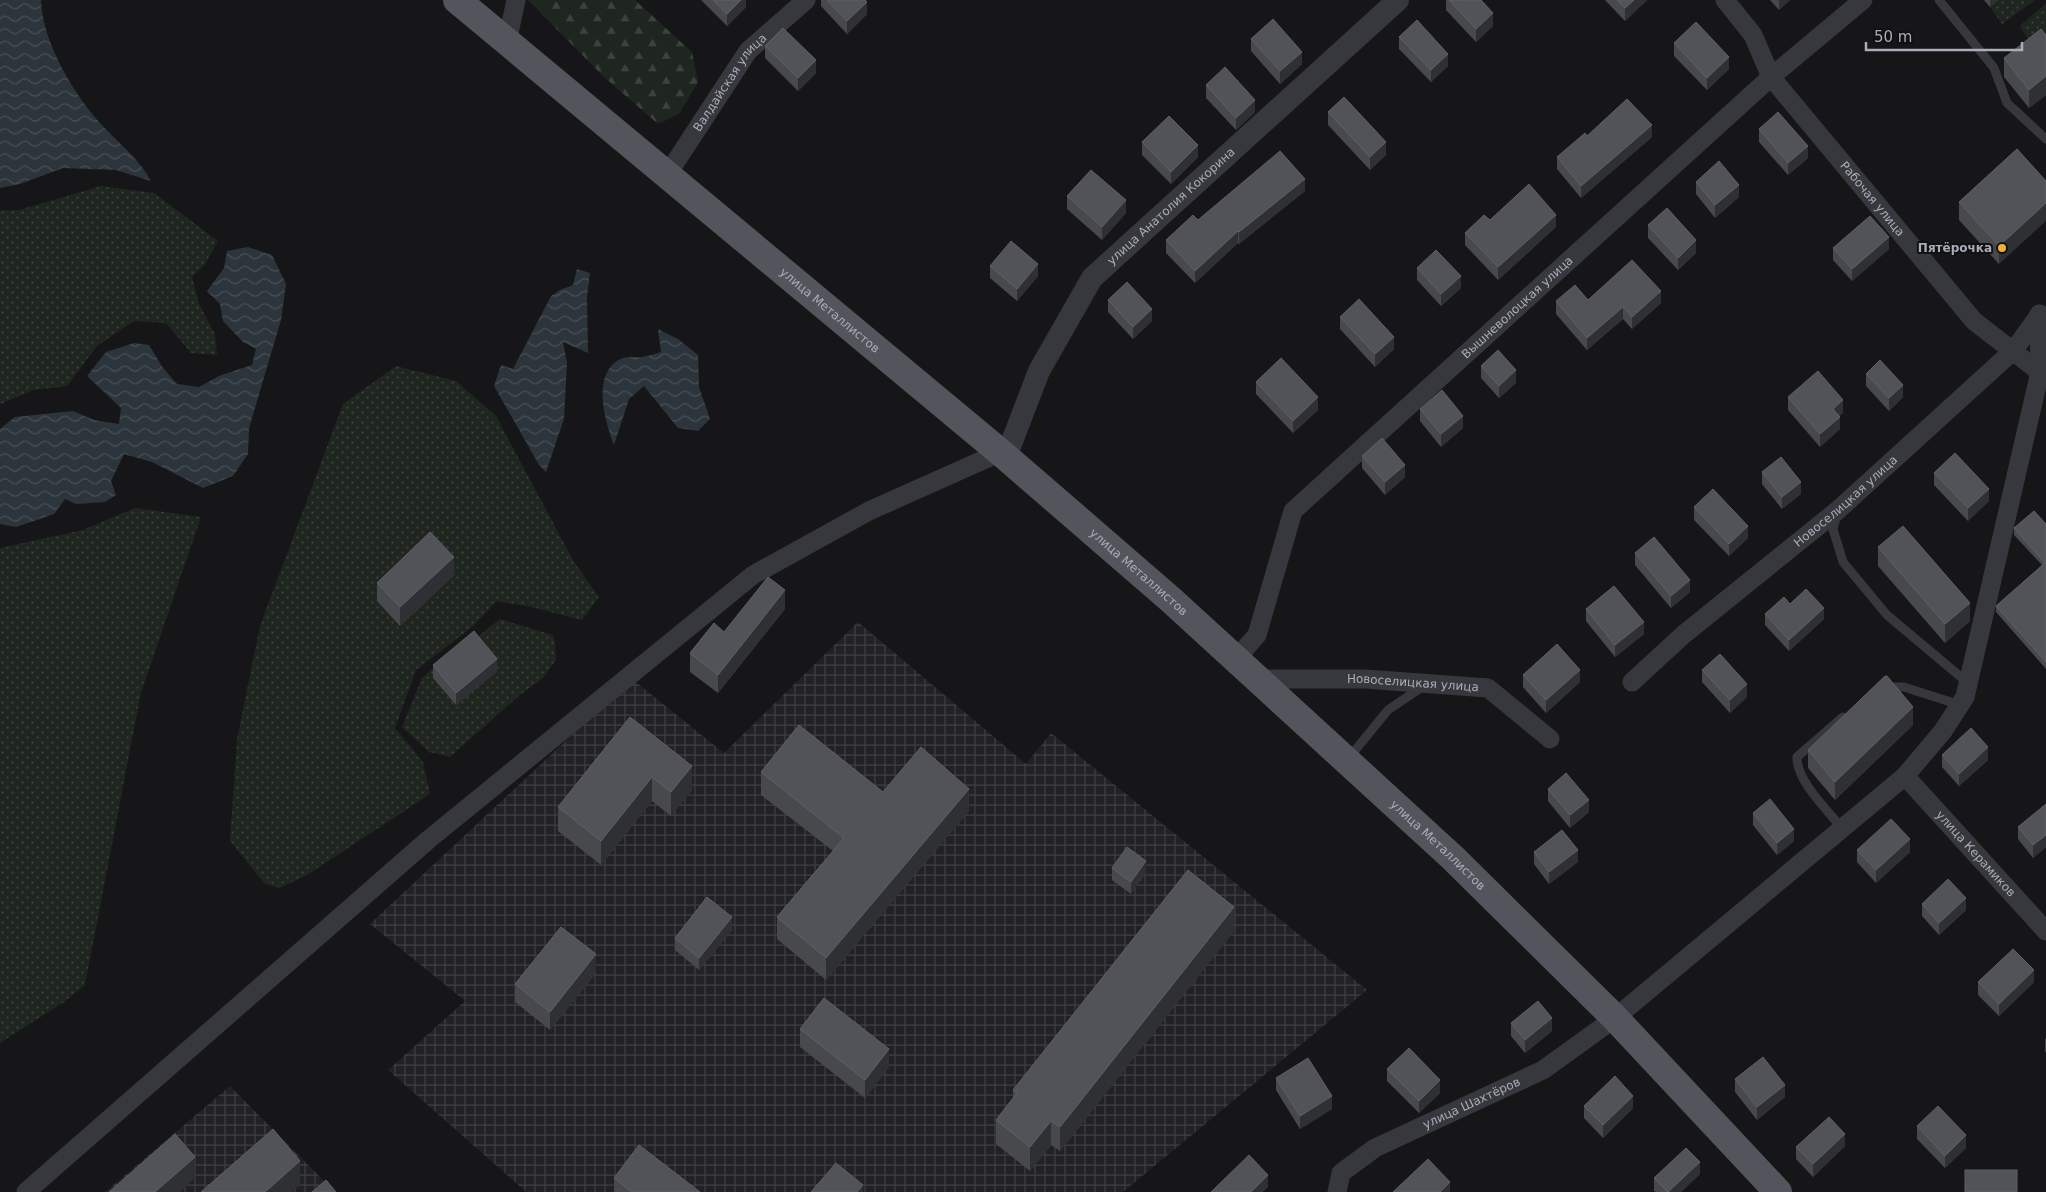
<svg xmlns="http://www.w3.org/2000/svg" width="2046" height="1192" font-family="'DejaVu Sans',sans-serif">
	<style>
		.industrial { fill: url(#industrial-grid) }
		.green { fill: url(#green-dots) }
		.forest { fill: url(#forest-firs) }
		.water { fill: url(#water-waves) }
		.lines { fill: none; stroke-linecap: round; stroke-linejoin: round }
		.service { stroke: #37383d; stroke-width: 9 }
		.minor { stroke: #37383d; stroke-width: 19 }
		.tertiary { stroke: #37383d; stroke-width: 22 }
		.primary { stroke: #53555c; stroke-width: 28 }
		.wall { fill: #47494d }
		.shaded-wall { fill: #2f3033 }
		.building { fill: #525359; stroke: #5f6168 }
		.poi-dot { fill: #f2b134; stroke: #111113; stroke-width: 2 }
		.labels { text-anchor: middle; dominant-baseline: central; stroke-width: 4; stroke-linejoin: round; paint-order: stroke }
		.street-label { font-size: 12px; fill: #a8adb8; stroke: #111113 }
		.poi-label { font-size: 12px; font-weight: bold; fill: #a8adb8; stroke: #111113; text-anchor: end }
	</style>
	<defs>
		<pattern id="industrial-grid" width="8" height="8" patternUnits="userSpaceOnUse" patternTransform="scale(1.25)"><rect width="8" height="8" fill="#222225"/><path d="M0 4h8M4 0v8" fill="none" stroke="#3f3f43"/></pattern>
		<pattern id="green-dots" width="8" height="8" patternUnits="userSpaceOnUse" patternTransform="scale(1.25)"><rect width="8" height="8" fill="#1e261f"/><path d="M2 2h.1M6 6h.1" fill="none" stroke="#3c433d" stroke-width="1.8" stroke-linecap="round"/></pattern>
		<pattern id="forest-firs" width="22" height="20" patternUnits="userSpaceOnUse" patternTransform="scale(1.25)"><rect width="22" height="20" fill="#1e261f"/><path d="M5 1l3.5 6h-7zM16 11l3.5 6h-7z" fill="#3c433d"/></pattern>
		<pattern id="water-waves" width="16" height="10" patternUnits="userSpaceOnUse" patternTransform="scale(1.25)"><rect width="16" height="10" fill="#2c353c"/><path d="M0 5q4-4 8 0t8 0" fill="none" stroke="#485056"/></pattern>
	</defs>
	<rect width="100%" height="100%" fill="#161618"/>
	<!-- industrial -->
	<g class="industrial">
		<path d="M858,622L1026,764L1051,733L1367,990L1123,1192H526L388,1070L465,1001L370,924L632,679L724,753Z"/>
		<path d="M230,1086L335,1192H105Z"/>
	</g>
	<!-- green -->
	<g class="green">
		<path d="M1998,0H2035L2002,24L1990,7Z"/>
		<path d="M2046,3V53C2037,42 2025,39 2020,26Z"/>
		<path d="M101,186L154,193L218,241L205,264L192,277L199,304L215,334L217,355L191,353L166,323L134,321L97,346L67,386L34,390L0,404V210H19Z"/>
		<path d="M396,366L456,381L496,416L574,562L599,597L582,620L531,607L497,601L472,627L416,670L395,728L423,762L430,794L307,875L280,888L265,884L230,841L237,739L260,626L343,404Z"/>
		<path d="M135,508L201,517L141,693L85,985L64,1002L0,1043V548L83,530Z"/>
		<path d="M500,619L553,635L555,642L556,660L543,678L520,695L450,757L429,752L402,727L422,678L441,661L472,641Z"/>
	</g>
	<!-- forest -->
	<path class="forest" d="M528,0H635L692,52L698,82L679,114L658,124L604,77Z"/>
	<!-- water -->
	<g class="water">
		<path d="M0,0H41C42,41 73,93 100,123C117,142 139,158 151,181L116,170L63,168L20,184L0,188Z"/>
		<path d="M248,247L272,255L286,284L281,320L249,428L248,454L233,476L203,488L152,462L124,454L111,481L116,495L105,502L76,504L65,499L54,514L16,527L0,524V429L15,417L73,411L94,420L119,424L121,408L87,376L106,352L134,343L149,345L163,368L177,384L199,387L219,376L252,365L256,349L243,342L223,321L220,304L207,291L224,268L227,251Z"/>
		<path d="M577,269L590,273L587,297L588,353L563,342L567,363L564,419L546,472L539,465L494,386L501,365L513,369L551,296L560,290L573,285Z"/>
		<path d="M658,329L678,339L698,355L699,387L710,419L698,431L678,428L644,386L629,399L614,445C605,421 590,371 623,358C629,356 636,358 642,357C648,356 655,354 661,352Z"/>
	</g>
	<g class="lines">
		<!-- service -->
		<g class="service">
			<path d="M1939,0L1994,68L2007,103L2046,139"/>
			<path d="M1837,514L1833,529L1843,562L1887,615L1968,683"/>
			<path d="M1885,687H1904L1960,705"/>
			<path d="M1348,759L1388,710L1425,685"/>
			<path d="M1842,828C1827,810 1796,780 1797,757L1843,717"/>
		</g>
		<!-- minor -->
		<g class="minor">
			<path id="s1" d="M1725,0L1753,35L1771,77L1974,321L2045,376"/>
			<path d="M507,42L516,0"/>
			<path id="s2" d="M667,175L748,51L806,0"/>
			<path id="s3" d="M1236,659L1257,635L1293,511L1771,77L1863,0"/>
			<path id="s4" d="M1257,679H1365L1488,688L1550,739"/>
			<path id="s5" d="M1632,682L1683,635L1838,510L2014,350L2040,314"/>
			<path id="s6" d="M1905,776L2046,931"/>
			<path d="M26,1192L428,840L753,575L869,511L1001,452"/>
			<path id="s7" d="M1337,1192L1341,1173L1375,1148L1543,1070L1615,1018L1905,776L1943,731L1965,697L2040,372L2039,314"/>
		</g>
		<!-- tertiary -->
		<path class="tertiary" id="s8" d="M1006,457L1039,371L1092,278L1398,0"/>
		<!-- primary -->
		<path class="primary" id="s9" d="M457,0L1006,457L1170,599L1453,858L1615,1018L1778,1192"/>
	</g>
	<!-- wall -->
	<g class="wall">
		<path d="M701,0H746V7L727,26Z"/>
		<path d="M821,0H865L867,14L847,34L821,6Z"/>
		<path d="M1446,0H1481L1493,26L1476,42L1446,10Z"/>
		<path d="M1605,0H1647L1625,21Z"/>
		<path d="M1770,0H1790L1779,10Z"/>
		<path d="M1984,0H1998L1990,7Z"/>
		<path d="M2046,35V95L2029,108L2004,77V58Z"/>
		<path d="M1399,37L1448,66L1431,82L1399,49Z"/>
		<path d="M1251,39L1302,64L1280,84L1251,51Z"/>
		<path d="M1674,43L1729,69L1707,90L1674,56Z"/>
		<path d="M765,46L816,73L798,91L765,58Z"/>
		<path d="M1206,85L1255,112L1236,130L1206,98Z"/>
		<path d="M1328,112L1386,155L1370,170L1328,125Z"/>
		<path d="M1759,129L1808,158L1788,175L1759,142Z"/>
		<path d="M1587,136L1652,137L1581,198L1557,169V157Z"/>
		<path d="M1142,142L1198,157L1171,184L1142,155Z"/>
		<path d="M2017,149L1999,264L1959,220V202Z"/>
		<path d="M1696,182L1739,197L1715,218L1696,194Z"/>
		<path d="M1305,191L1239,244L1238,243L1195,283L1166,253V240L1198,220Z"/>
		<path d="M1067,196L1126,213L1102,240L1067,209Z"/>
		<path d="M1490,220L1556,227L1498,280L1465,245V233Z"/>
		<path d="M1648,225L1696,253L1678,270L1648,238Z"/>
		<path d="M1833,248L1889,249L1852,281L1833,260Z"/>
		<path d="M990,266L1038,276L1017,301L990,278Z"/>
		<path d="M1417,268L1461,288L1441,306L1417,280Z"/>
		<path d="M1108,300L1152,321L1133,339L1108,312Z"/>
		<path d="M1588,300L1661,303L1632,329L1623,319L1587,350L1556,314V301Z"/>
		<path d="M1340,317L1394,349L1375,367L1340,329Z"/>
		<path d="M1481,366L1516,383L1499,398L1481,378Z"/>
		<path d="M1866,374L1903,397L1889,411L1866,386Z"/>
		<path d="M1256,382L1318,410L1293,433L1256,394Z"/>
		<path d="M1788,397L1843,413L1839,416L1840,429L1820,447L1788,410Z"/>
		<path d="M1420,409L1463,428L1441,447L1420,421Z"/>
		<path d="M1362,456L1405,477L1385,495L1362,468Z"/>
		<path d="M1762,472L1801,494L1782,509L1762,484Z"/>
		<path d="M1934,473L1989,501L1968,521L1934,485Z"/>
		<path d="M1694,507L1748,538L1729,556L1694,520Z"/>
		<path d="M2046,524V669L1996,612V606L2042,565L2014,535V528Z"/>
		<path d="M1878,547L1970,621L1945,643L1878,566Z"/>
		<path d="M1635,553L1690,592L1671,608L1635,565Z"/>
		<path d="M454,575L400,626L377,601V583Z"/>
		<path d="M1790,604L1824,619L1789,651L1765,625V614Z"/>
		<path d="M785,609L718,693L690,672V653L724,632Z"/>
		<path d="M1586,609L1644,634L1615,657L1586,621Z"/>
		<path d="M433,665L497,671L456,705L433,678Z"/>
		<path d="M1702,670L1747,697L1730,713L1702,682Z"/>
		<path d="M1523,675L1580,682L1546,713L1523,687Z"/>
		<path d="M630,717L692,790L671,816L652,801L601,865L558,831V807Z"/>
		<path d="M1913,725L1835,800L1808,768V750Z"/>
		<path d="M1942,755L1988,760L1959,786L1942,767Z"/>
		<path d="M761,772L883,792L969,811L826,980L777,939V917L833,851L761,795Z"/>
		<path d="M1548,789L1589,812L1570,828L1548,801Z"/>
		<path d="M2046,804V847L2033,858L2018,839V827Z"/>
		<path d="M1753,813L1794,841L1777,855L1753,825Z"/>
		<path d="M1857,850L1910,852L1876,883L1857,862Z"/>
		<path d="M1534,852L1578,862L1549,884L1534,864Z"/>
		<path d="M1112,868L1146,873L1131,894L1112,880Z"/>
		<path d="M1922,904L1966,910L1939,935L1922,916Z"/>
		<path d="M732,930L699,970L675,950V938Z"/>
		<path d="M1234,931L1060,1151L1051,1145L1030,1171L996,1144V1120L1013,1099V1090Z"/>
		<path d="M596,973L550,1030L515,1002V984Z"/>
		<path d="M1978,982H2034L1999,1016L1978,995Z"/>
		<path d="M1511,1023L1552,1031L1525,1053L1511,1036Z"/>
		<path d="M800,1029L889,1067L865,1098L800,1047Z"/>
		<path d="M2046,1038V1053L2045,1051V1039Z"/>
		<path d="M1387,1069L1440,1093L1419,1113L1387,1081Z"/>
		<path d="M1276,1078L1332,1109L1300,1129L1276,1090Z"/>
		<path d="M1735,1079L1785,1097L1757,1120L1735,1092Z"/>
		<path d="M1584,1106L1633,1108L1603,1138L1584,1118Z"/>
		<path d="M1917,1126L1966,1148L1945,1168L1917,1139Z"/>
		<path d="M1845,1146L1813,1177L1796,1159V1147Z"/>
		<path d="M1700,1174L1681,1192H1656L1654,1191V1178Z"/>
		<path d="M614,1178L700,1192H614Z"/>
	</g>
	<!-- shaded-wall -->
	<g class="shaded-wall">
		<path d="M741,0H746V7L727,26V14Z"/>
		<path d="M1634,0H1647L1625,21V8Z"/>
		<path d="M1779,0H1790L1779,10Z"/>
		<path d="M1990,0H1998L1990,7Z"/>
		<path d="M867,2V14L847,34V21Z"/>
		<path d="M1493,13V26L1476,42V29Z"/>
		<path d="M1302,52V64L1280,84V71Z"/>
		<path d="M1448,54V66L1431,82V70Z"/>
		<path d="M1729,57V69L1707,90V78Z"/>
		<path d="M816,60V73L798,91V78Z"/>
		<path d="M2046,76V95L2029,108V90Z"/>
		<path d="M1255,100V112L1236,130V118Z"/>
		<path d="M1652,125V137L1581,198V186Z"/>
		<path d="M1386,142V155L1370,170V157Z"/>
		<path d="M1198,145V157L1171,184V172Z"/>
		<path d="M1808,146V158L1788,175V163Z"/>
		<path d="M1305,179V191L1239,244V232Z"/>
		<path d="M1739,185V197L1715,218V205Z"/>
		<path d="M1126,200V213L1102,240V227Z"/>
		<path d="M2046,203V221L1999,264V246Z"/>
		<path d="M1556,215V227L1498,280V267Z"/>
		<path d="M1238,231V243L1195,283V271Z"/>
		<path d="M1889,237V249L1852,281V269Z"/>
		<path d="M1696,240V253L1678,270V258Z"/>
		<path d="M1038,264V276L1017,301V289Z"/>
		<path d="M1461,276V288L1441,306V294Z"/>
		<path d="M1661,291V303L1632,329V317Z"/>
		<path d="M1623,307V319L1587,350V338Z"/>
		<path d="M1152,309V321L1133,339V327Z"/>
		<path d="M1394,337V349L1375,367V354Z"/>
		<path d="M1516,370V383L1499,398V386Z"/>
		<path d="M1903,385V397L1889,411V398Z"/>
		<path d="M1318,397V410L1293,433V421Z"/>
		<path d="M1843,400V413L1833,421V409Z"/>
		<path d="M1463,416V428L1441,447V434Z"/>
		<path d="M1840,417V429L1820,447V434Z"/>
		<path d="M1405,465V477L1385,495V482Z"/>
		<path d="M1801,482V494L1782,509V497Z"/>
		<path d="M1989,489V501L1968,521V508Z"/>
		<path d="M1748,526V538L1729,556V544Z"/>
		<path d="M454,557V575L400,626V607Z"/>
		<path d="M1690,580V592L1671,608V596Z"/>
		<path d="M785,590V609L718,693V675Z"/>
		<path d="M1970,603V621L1945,643V624Z"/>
		<path d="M1824,608V619L1789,651V640Z"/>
		<path d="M1644,622V634L1615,657V645Z"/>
		<path d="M497,659V671L456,705V693Z"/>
		<path d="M1580,670V682L1546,713V700Z"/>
		<path d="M1747,684V697L1730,713V700Z"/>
		<path d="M1913,707V725L1835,800V782Z"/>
		<path d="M1988,747V760L1959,786V774Z"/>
		<path d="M692,766V790L671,816V792Z"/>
		<path d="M652,777V801L601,865V841Z"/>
		<path d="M969,789V811L826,980V958Z"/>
		<path d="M1589,800V812L1570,828V815Z"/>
		<path d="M1794,829V841L1777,855V843Z"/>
		<path d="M2046,835V847L2033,858V845Z"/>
		<path d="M1910,839V852L1876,883V870Z"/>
		<path d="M1578,850V862L1549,884V872Z"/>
		<path d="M1146,861V873L1131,894V882Z"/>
		<path d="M1966,898V910L1939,935V923Z"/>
		<path d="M1234,907V931L1060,1151V1127Z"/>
		<path d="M732,917V930L699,970V958Z"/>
		<path d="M596,954V973L550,1030V1012Z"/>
		<path d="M2034,970V982L1999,1016V1004Z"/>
		<path d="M1552,1018V1031L1525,1053V1040Z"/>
		<path d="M889,1049V1067L865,1098V1080Z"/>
		<path d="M1440,1080V1093L1419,1113V1101Z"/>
		<path d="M1785,1085V1097L1757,1120V1107Z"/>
		<path d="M1332,1096V1109L1300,1129V1116Z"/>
		<path d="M1633,1096V1108L1603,1138V1125Z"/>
		<path d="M1051,1121V1145L1030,1171V1147Z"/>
		<path d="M1845,1134V1146L1813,1177V1164Z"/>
		<path d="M1966,1135V1148L1945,1168V1156Z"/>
		<path d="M195,1157V1178L180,1192H155Z"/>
		<path d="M300,1161V1185L292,1192H265Z"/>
		<path d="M1700,1162V1174L1681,1192H1668Z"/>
		<path d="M1268,1175V1187L1263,1192H1251Z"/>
		<path d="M1450,1182V1192H1440Z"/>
		<path d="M863,1185V1192H857Z"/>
	</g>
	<!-- building -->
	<g class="building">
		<path d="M713,0H741L727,14Z"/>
		<path d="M827,0H865L867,2L847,21Z"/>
		<path d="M1449,0H1481L1493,13L1476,29Z"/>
		<path d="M1617,0H1634L1625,8Z"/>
		<path d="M1273,19L1302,52L1280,71L1251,39Z"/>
		<path d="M1417,20L1448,54L1431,70L1399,37Z"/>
		<path d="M1696,22L1729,57L1707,78L1674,43Z"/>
		<path d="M783,28L816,60L798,78L765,46Z"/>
		<path d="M2041,29L2046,35V76L2029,90L2004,58Z"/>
		<path d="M1225,67L1255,100L1236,118L1206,85Z"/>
		<path d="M1344,97L1386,142L1370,157L1328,112Z"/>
		<path d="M1627,99L1652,125L1581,186L1557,157L1585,133L1587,136Z"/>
		<path d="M1778,112L1808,146L1788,163L1759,129Z"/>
		<path d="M1169,116L1198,145L1171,172L1142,142Z"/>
		<path d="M2017,149L2046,181V203L1999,246L1959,202Z"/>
		<path d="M1280,151L1305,179L1239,232L1238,231L1195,271L1166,240L1193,215L1198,220Z"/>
		<path d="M1719,161L1739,185L1715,205L1696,182Z"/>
		<path d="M1091,170L1126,200L1102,227L1067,196Z"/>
		<path d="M1529,184L1556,215L1498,267L1465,233L1484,215L1490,220Z"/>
		<path d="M1667,208L1696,240L1678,258L1648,225Z"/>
		<path d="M1870,216L1889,237L1852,269L1833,248Z"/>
		<path d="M1011,241L1038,264L1017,289L990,266Z"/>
		<path d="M1436,250L1461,276L1441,294L1417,268Z"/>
		<path d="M1632,260L1661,291L1632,317L1623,307L1587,338L1556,301L1575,285L1588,300Z"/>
		<path d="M1127,282L1152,309L1133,327L1108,300Z"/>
		<path d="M1359,299L1394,337L1375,354L1340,317Z"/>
		<path d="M1498,350L1516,370L1499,386L1481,366Z"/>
		<path d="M1281,358L1318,397L1293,421L1256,382Z"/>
		<path d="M1880,360L1903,385L1889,398L1866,374Z"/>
		<path d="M1818,371L1843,400L1833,409L1840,417L1820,434L1788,397Z"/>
		<path d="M1442,390L1463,416L1441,434L1420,409Z"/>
		<path d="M1382,438L1405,465L1385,482L1362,456Z"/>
		<path d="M1955,453L1989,489L1968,508L1934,473Z"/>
		<path d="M1781,457L1801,482L1782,497L1762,472Z"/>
		<path d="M1713,489L1748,526L1729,544L1694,507Z"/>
		<path d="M2034,511L2046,524V662L1996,606L2045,563L2014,528Z"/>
		<path d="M1903,526L1970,603L1945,624L1878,547Z"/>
		<path d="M430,532L454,557L400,607L377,583Z"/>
		<path d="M1654,537L1690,580L1671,596L1635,553Z"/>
		<path d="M768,577L785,590L718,675L690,653L714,623L724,632Z"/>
		<path d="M1614,586L1644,622L1615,645L1586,609Z"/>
		<path d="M1806,589L1824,608L1789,640L1765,614L1784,597L1790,604Z"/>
		<path d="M474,631L497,659L456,693L433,665Z"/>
		<path d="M1557,644L1580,670L1546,700L1523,675Z"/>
		<path d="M1720,654L1747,684L1730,700L1702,670Z"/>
		<path d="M1885,676H1887L1913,707L1835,782L1808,750Z"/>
		<path d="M630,717L692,766L671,792L652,777L601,841L558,807Z"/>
		<path d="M799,725L883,792L921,747L969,789L826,958L777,917L844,838L761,772Z"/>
		<path d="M1971,728L1988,747L1959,774L1942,755Z"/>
		<path d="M1566,773L1589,800L1570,815L1548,789Z"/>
		<path d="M1770,799L1794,829L1777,843L1753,813Z"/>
		<path d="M2046,804V835L2033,845L2018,827Z"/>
		<path d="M1891,819L1910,839L1876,870L1857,850Z"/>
		<path d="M1562,830L1578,850L1549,872L1534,852Z"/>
		<path d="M1127,847L1146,861L1131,882L1112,868Z"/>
		<path d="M1188,870L1234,907L1060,1127L1051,1121L1030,1147L996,1120L1017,1093L1013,1090Z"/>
		<path d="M1948,879L1966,898L1939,923L1922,904Z"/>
		<path d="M707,897L732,917L699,958L675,938Z"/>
		<path d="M561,927L596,954L550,1012L515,984Z"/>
		<path d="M2013,949L2034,970L1999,1004L1978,982Z"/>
		<path d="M824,998L889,1049L865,1080L800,1029Z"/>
		<path d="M1538,1001L1552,1018L1525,1040L1511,1023Z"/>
		<path d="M1409,1048L1440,1080L1419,1101L1387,1069Z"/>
		<path d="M1763,1057L1785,1085L1757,1107L1735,1079Z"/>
		<path d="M1308,1058L1332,1096L1300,1116L1276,1078Z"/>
		<path d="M1615,1076L1633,1096L1603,1125L1584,1106Z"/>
		<path d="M1938,1106L1966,1135L1945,1156L1917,1126Z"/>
		<path d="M1829,1117L1845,1134L1813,1164L1796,1147Z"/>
		<path d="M273,1129L300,1161L265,1192H201Z"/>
		<path d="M175,1134L195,1157L155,1192H109Z"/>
		<path d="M639,1145L700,1192H632L614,1178Z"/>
		<path d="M1686,1148L1700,1162L1668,1192L1654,1178Z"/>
		<path d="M1249,1155L1268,1175L1251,1192H1211Z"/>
		<path d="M1428,1159L1450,1182L1440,1192H1393Z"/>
		<path d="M836,1163L863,1185L857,1192H811Z"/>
		<rect x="1965" y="1170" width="52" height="22"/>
		<path d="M326,1180L336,1192H312Z"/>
	</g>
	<!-- markers -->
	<circle class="poi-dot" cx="2002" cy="248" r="5"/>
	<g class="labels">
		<!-- street labels -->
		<g class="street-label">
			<text stroke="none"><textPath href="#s2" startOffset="112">Валдайская улица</textPath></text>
			<text stroke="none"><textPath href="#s1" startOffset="249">Рабочая улица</textPath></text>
			<text stroke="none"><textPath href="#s8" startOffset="306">улица Анатолия Кокорина</textPath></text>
			<text stroke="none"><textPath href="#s3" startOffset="464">Вышневолоцкая улица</textPath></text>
			<text stroke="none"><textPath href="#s9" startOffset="485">улица Металлистов</textPath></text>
			<text stroke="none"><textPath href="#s5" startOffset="280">Новоселицкая улица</textPath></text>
			<text stroke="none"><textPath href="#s9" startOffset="890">улица Металлистов</textPath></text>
			<text stroke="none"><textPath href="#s4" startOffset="156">Новоселицкая улица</textPath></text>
			<text stroke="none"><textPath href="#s9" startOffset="1295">улица Металлистов</textPath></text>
			<text stroke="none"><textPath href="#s6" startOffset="105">улица Керамиков</textPath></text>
			<text stroke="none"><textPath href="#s7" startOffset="168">улица Шахтёров</textPath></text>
		</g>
		<!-- poi labels -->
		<g class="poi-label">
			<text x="1992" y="248">Пятёрочка</text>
		</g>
	</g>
	<!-- scale -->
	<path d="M1866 42v8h156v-8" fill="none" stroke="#a8adb8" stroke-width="2.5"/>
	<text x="1874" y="42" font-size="15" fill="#a8adb8" stroke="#111113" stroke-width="4" paint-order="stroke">50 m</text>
</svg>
